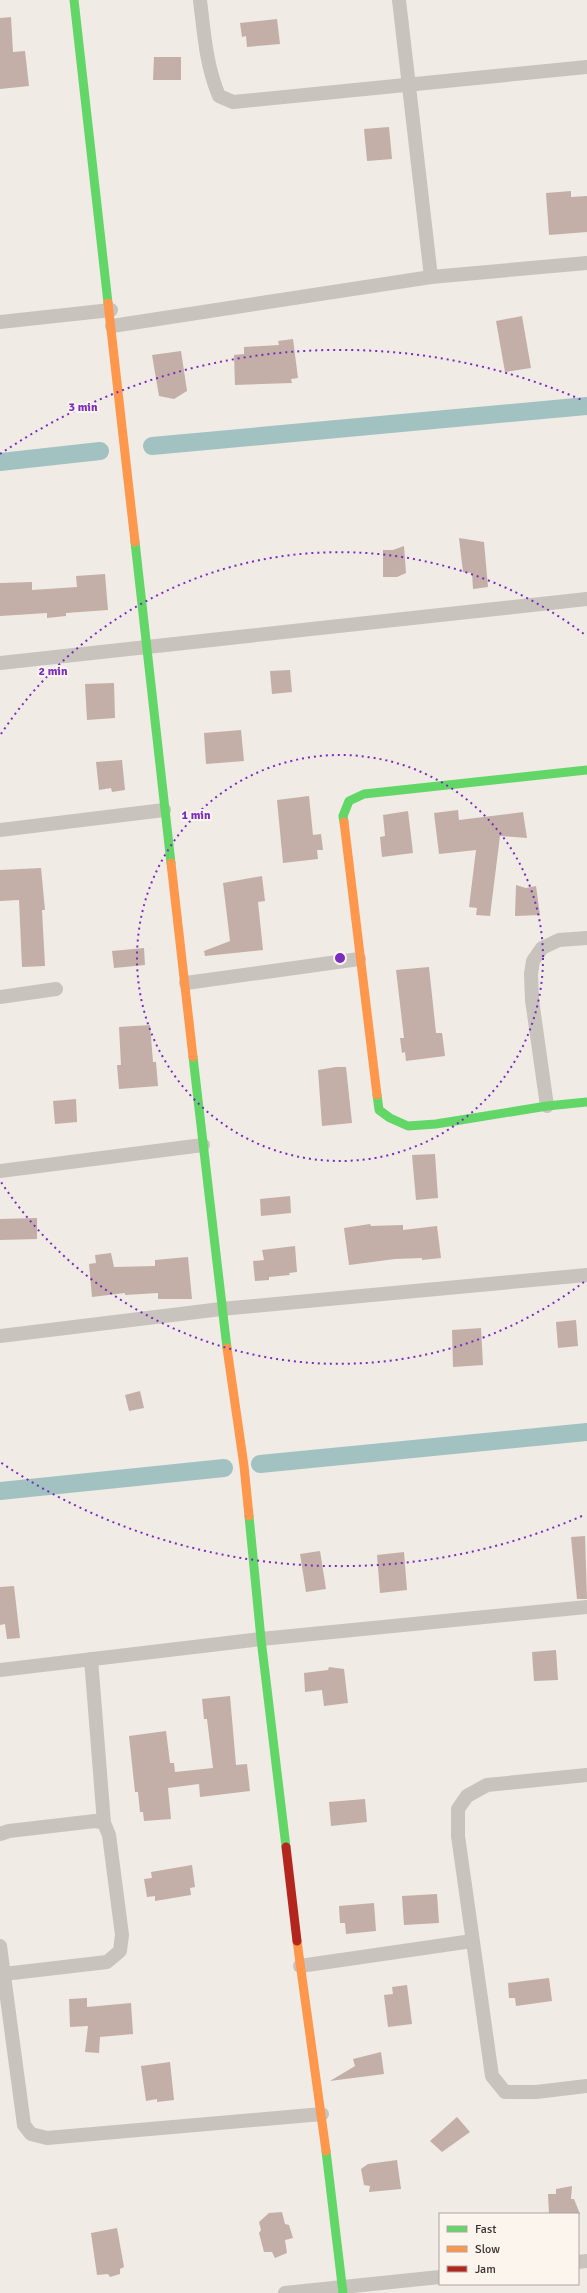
<svg xmlns="http://www.w3.org/2000/svg" width="587" height="2293" font-family="Signika,sans-serif">
	<style>
		.lines { fill: none; stroke-linecap: round; stroke-linejoin: round }
		.canal { stroke: #a1c2c1; stroke-width: 18 }
		.building { fill: #c3afa7 }
		.street { stroke: #c9c3be; stroke-width: 14 }
		.fast { stroke: #63d668; stroke-width: 9 }
		.slow { stroke: #ff974d; stroke-width: 9 }
		.jam { stroke: #b3261e; stroke-width: 9 }
		.ring { fill: none; stroke: #7b2cbf; stroke-width: 2; stroke-dasharray: 2 4 }
		.centre { fill: #7b2cbf; stroke: #fbf5ee; stroke-width: 2 }
		.ring-label { font-size: 12px; text-anchor: middle; font-weight: bold; fill: #7b2cbf; stroke: #fbf5ee; stroke-width: 4; stroke-linejoin: round; paint-order: stroke }
	</style>
	<rect width="100%" height="100%" fill="#f0ebe5"/>
	<g class="lines">
		<!-- canal -->
		<g class="canal">
			<path d="M152,446L587,406"/>
			<path d="M0,462L100,451"/>
			<path d="M260,1464L587,1432"/>
			<path d="M0,1491L224,1468"/>
		</g>
	</g>
	<!-- building -->
	<g class="building">
		<path d="M11,17L13,52L25,51L29,86L0,89V18Z"/>
		<path d="M277,19L280,44L247,47L246,36L242,37L240,23Z"/>
		<path d="M154,57H181V80H153Z"/>
		<path d="M389,127L392,159L367,161L364,129Z"/>
		<path d="M571,191V197L587,196V232L549,235L546,193Z"/>
		<path d="M522,316L531,368L505,372L496,321Z"/>
		<path d="M293,339L298,378L291,379L292,383L235,385L234,355L244,354V347L279,345L278,341Z"/>
		<path d="M181,351L187,391L174,399L159,396L152,355Z"/>
		<path d="M459,538L484,542L488,587L473,589L472,573L463,572Z"/>
		<path d="M404,546L406,573L397,577H383V550H393Z"/>
		<path d="M105,574L108,610L66,613V616L47,618V613L0,616V583L32,582V590L77,587L76,576Z"/>
		<path d="M290,670L292,692L272,694L270,671Z"/>
		<path d="M114,683L115,718L87,720L85,684Z"/>
		<path d="M241,730L244,761L206,764L204,733Z"/>
		<path d="M122,760L125,790L112,792L111,788L99,790L96,762Z"/>
		<path d="M309,796L313,835L321,834L323,850H317L318,859L283,863L277,800Z"/>
		<path d="M458,810L459,820L523,812L527,838L500,836L490,916L476,915L477,908L469,907L476,850L439,854L434,813Z"/>
		<path d="M408,811L413,853L382,857L380,837L385,836L383,815Z"/>
		<path d="M41,868L45,910H42L45,966L22,967L19,900L0,901V870Z"/>
		<path d="M262,876L265,901L258,902L263,950L205,956L204,951L230,941L223,883Z"/>
		<path d="M516,885L526,888L536,886L540,915L515,916Z"/>
		<path d="M144,948L145,965L114,968L112,951Z"/>
		<path d="M429,967L436,1033H442L445,1056L406,1061L405,1052L402,1053L400,1038H404L396,970Z"/>
		<path d="M150,1025L153,1062H156L158,1086L119,1089L117,1065H121L119,1027Z"/>
		<path d="M336,1067H346L352,1123L322,1126L318,1070Z"/>
		<path d="M76,1099L77,1122L55,1124L53,1101Z"/>
		<path d="M435,1154L438,1198L416,1200L412,1155Z"/>
		<path d="M290,1196L291,1213L261,1216L260,1199Z"/>
		<path d="M37,1218V1239L0,1240V1219Z"/>
		<path d="M370,1224L371,1226L403,1225V1230L437,1226L441,1258L422,1260V1258L395,1259L349,1265L344,1228Z"/>
		<path d="M295,1246L297,1272L289,1273L290,1275L269,1277V1280L255,1281L253,1261L264,1260L262,1250Z"/>
		<path d="M111,1253L114,1267L155,1266V1260L188,1257L192,1299H158V1293L125,1295V1293L92,1297L89,1264L96,1263L95,1255Z"/>
		<path d="M576,1320L578,1346L558,1348L556,1322Z"/>
		<path d="M481,1328L483,1365L453,1367L452,1330Z"/>
		<path d="M140,1391L144,1408L129,1411L125,1395Z"/>
		<path d="M585,1536L587,1599H577L571,1537Z"/>
		<path d="M320,1551L326,1589L306,1592L300,1554Z"/>
		<path d="M404,1552L407,1590L380,1593L377,1555Z"/>
		<path d="M14,1586L20,1638L7,1639L5,1624L0,1625V1587Z"/>
		<path d="M556,1650L558,1680L534,1681L532,1652Z"/>
		<path d="M329,1667L344,1669L348,1703L324,1706L322,1690L305,1692L304,1673L328,1670Z"/>
		<path d="M230,1696L236,1765L247,1764L250,1791L200,1797L199,1784L168,1788L171,1819L144,1821L143,1812H140L138,1792H135L129,1736L166,1731L170,1763H174L175,1772L213,1768L207,1719H204L202,1699Z"/>
		<path d="M365,1799L367,1822L331,1826L329,1802Z"/>
		<path d="M192,1865L195,1887L190,1888L191,1895L155,1901V1896L147,1897L144,1879L152,1878L151,1872Z"/>
		<path d="M437,1894L439,1923L404,1925L402,1896Z"/>
		<path d="M374,1903L376,1931L346,1934L345,1923H340L339,1906Z"/>
		<path d="M549,1978L552,2001L516,2006L515,1998H509L508,1983Z"/>
		<path d="M407,1985L412,2024L388,2027L384,1995L393,1994L392,1987Z"/>
		<path d="M87,1998V2007L131,2003L133,2034L100,2037L99,2053L85,2052L88,2026L70,2027L69,1999Z"/>
		<path d="M381,2052L384,2074L330,2081L355,2066L353,2059Z"/>
		<path d="M170,2062L174,2100L157,2102V2099L146,2101L141,2066Z"/>
		<path d="M457,2117L470,2132L442,2152L430,2141Z"/>
		<path d="M397,2160L401,2189L369,2192L370,2186L364,2185L361,2169L368,2164Z"/>
		<path d="M572,2186L571,2199H574L580,2214H549L548,2194H556V2189Z"/>
		<path d="M282,2212L285,2224L289,2225L293,2238L285,2240L287,2253L275,2258L272,2252H264L259,2233L261,2230L259,2222L269,2213Z"/>
		<path d="M117,2228L124,2267L120,2269V2274L110,2277L108,2274L97,2275L91,2233Z"/>
	</g>
	<g class="lines">
		<!-- street -->
		<g class="street">
			<path d="M200,0C204,33 206,65 219,96L233,102L587,67"/>
			<path d="M399,0L431,277"/>
			<path d="M0,322L111,310"/>
			<path d="M112,326L431,277L587,263"/>
			<path d="M0,663L587,599"/>
			<path d="M0,830L164,810"/>
			<path d="M186,983L359,959"/>
			<path d="M0,997L56,989"/>
			<path d="M547,1106L532,1000L531,974L533,961L542,948L559,940L587,938"/>
			<path d="M0,1171L203,1145"/>
			<path d="M0,1336L221,1309L587,1275"/>
			<path d="M91,1659L104,1823"/>
			<path d="M0,1670L261,1639L587,1607"/>
			<path d="M587,1775L487,1785L467,1796L458,1809V1836L492,2076L505,2092H536L587,2086"/>
			<path d="M0,1834L9,1831L95,1821L104,1823L109,1835L122,1935L120,1951L107,1962L4,1974"/>
			<path d="M0,1946L24,2125L31,2134L47,2138L322,2114"/>
			<path d="M300,1966L472,1941"/>
			<path d="M578,2262L587,2261"/>
			<path d="M285,2293L440,2277"/>
		</g>
		<!-- fast -->
		<g class="fast">
			<path d="M74,0L108,303"/>
			<path d="M135,542L171,863"/>
			<path d="M344,822L343,816L349,801L364,794L587,770"/>
			<path d="M193,1057L227,1348"/>
			<path d="M377,1095L379,1110L390,1118L408,1126L436,1124L547,1106L587,1102"/>
			<path d="M249,1516L261,1639L286,1847"/>
			<path d="M326,2151L343,2293"/>
		</g>
		<!-- slow -->
		<g class="slow">
			<path d="M108,303L135,542"/>
			<path d="M344,822L377,1095"/>
			<path d="M171,863L193,1057"/>
			<path d="M227,1348L244,1466L249,1516"/>
			<path d="M297,1941L326,2151"/>
		</g>
		<!-- jam -->
		<path class="jam" d="M286,1847L297,1941"/>
	</g>
	<!-- distance rings -->
	<g class="ring">
		<circle cx="340" cy="958" r="203"/>
		<path d="M584 1282A406 406 0 0 1 1 1182M1 734A406 406 0 0 1 584 634"/>
		<path d="M582 1516A608 608 0 0 1 0 1462M0 454A608 608 0 0 1 582 400"/>
	</g>
	<circle cx="340" cy="958" r="6" class="centre"/>
	<g class="ring-label">
		<text x="83" y="411">3 min</text>
		<text x="53" y="675">2 min</text>
		<text x="196" y="819">1 min</text>
	</g>
	<!-- legend -->
	<rect x="439" y="2213" width="140" height="72" fill="#fbf5ee" stroke="#aea6a0"/>
	<rect x="447" y="2226" width="20" height="6" fill="#63d668" stroke="#aea6a0"/>
	<text x="475" y="2233" font-size="12" fill="#3b302b">Fast</text>
	<rect x="447" y="2246" width="20" height="6" fill="#ff974d" stroke="#aea6a0"/>
	<text x="475" y="2253" font-size="12" fill="#3b302b">Slow</text>
	<rect x="447" y="2266" width="20" height="6" fill="#b3261e" stroke="#aea6a0"/>
	<text x="475" y="2273" font-size="12" fill="#3b302b">Jam</text>
</svg>
